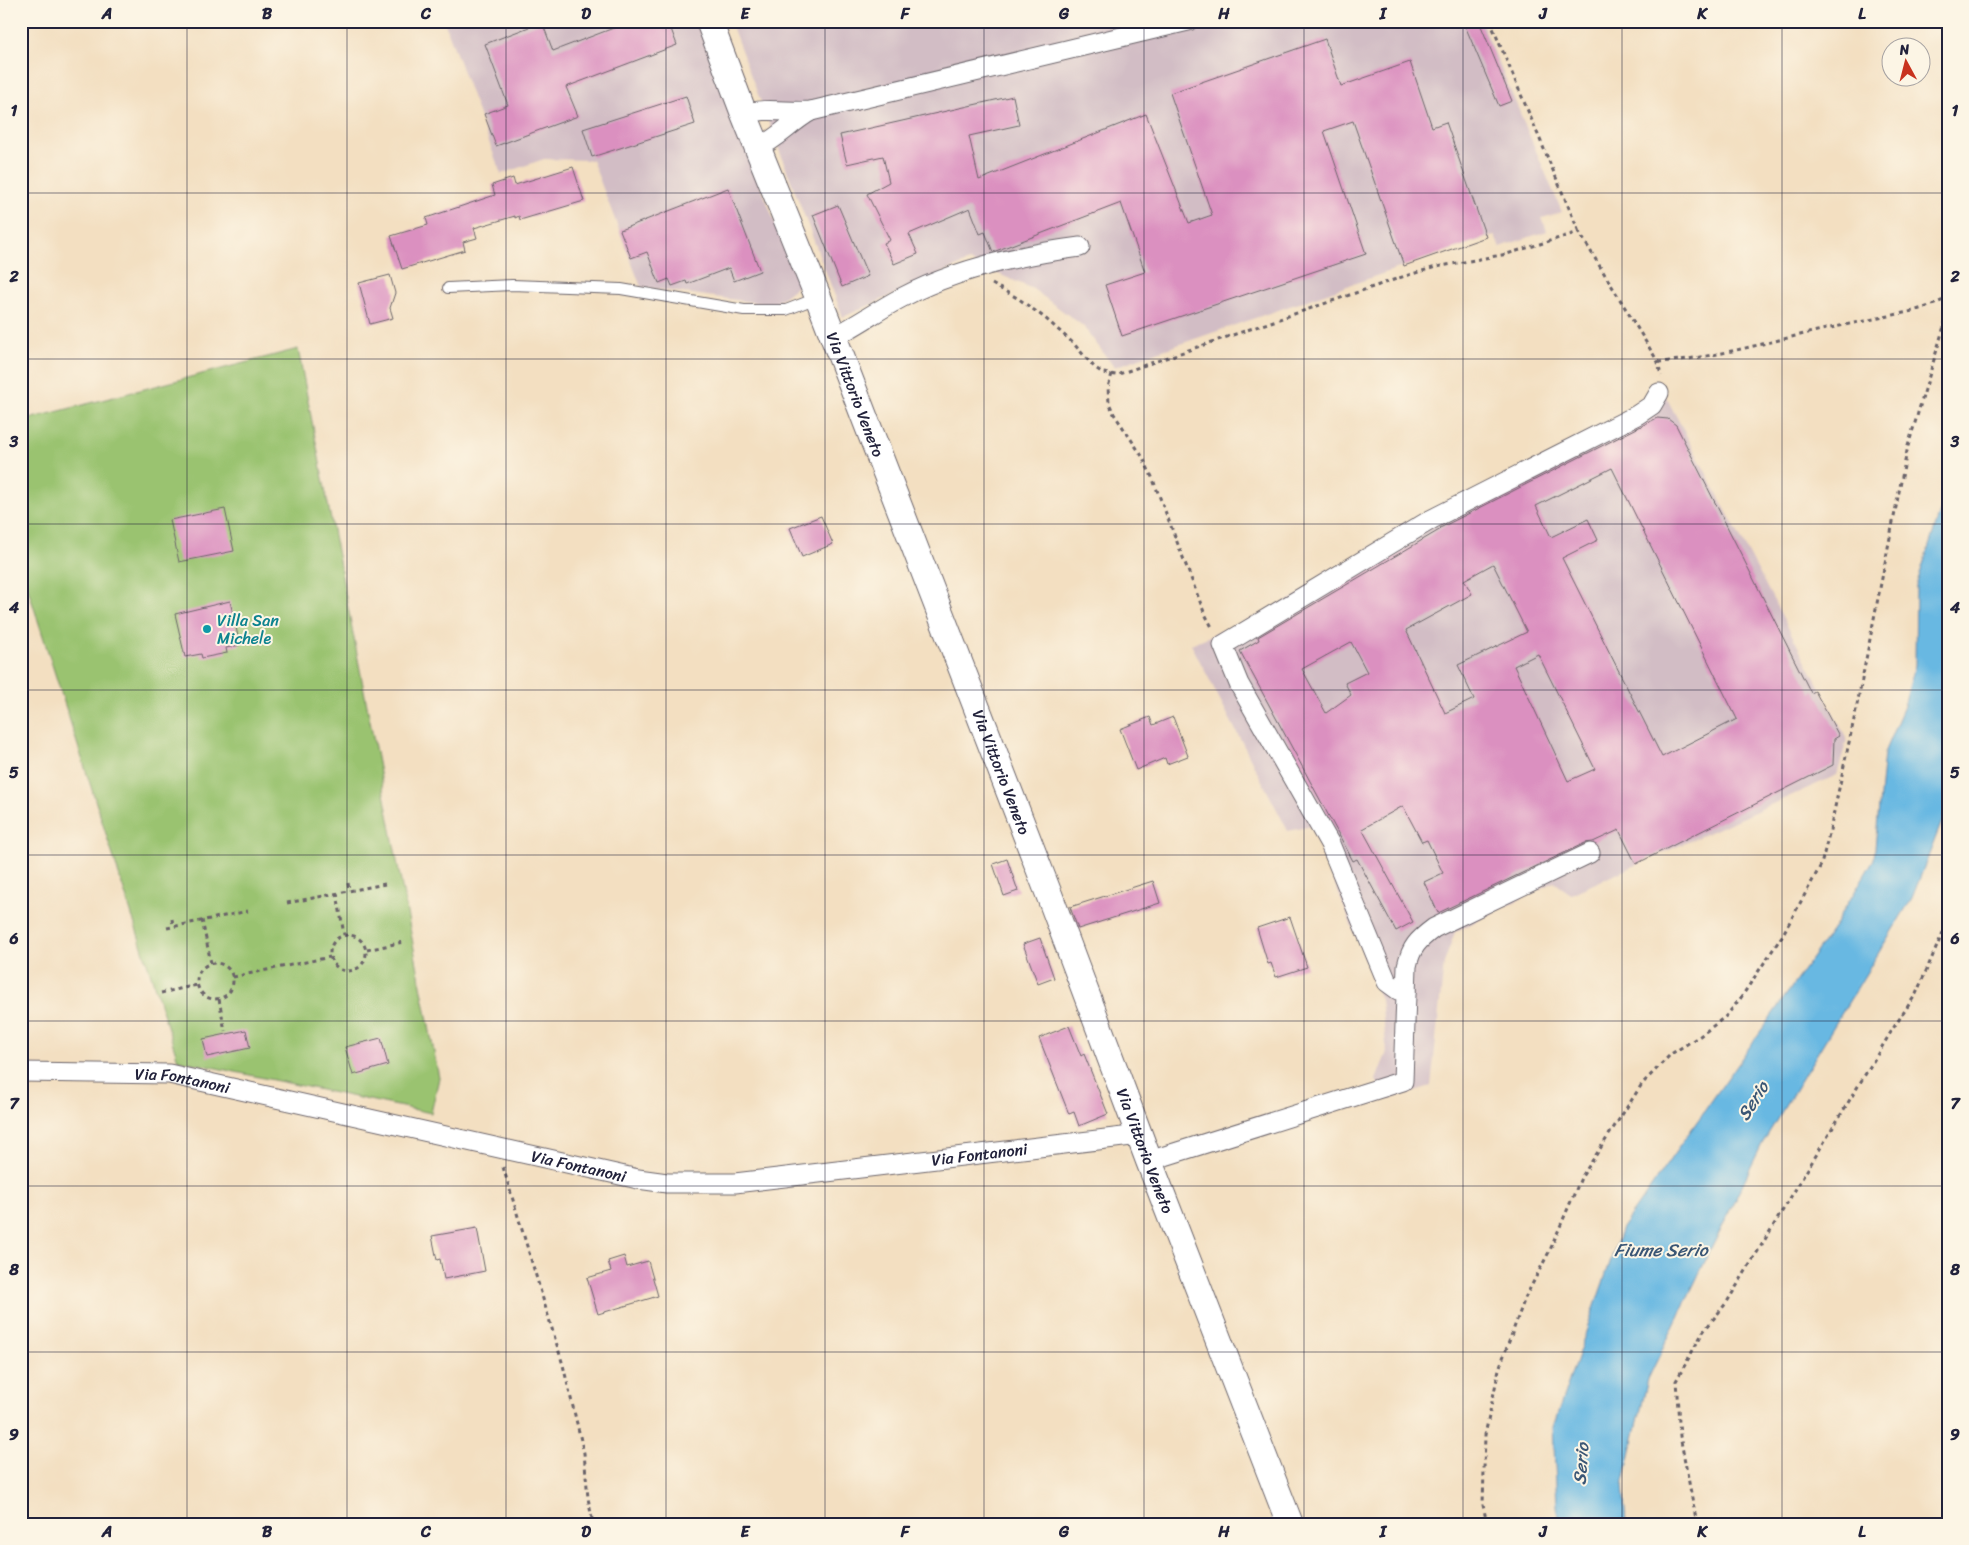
<svg xmlns="http://www.w3.org/2000/svg" width="1969" height="1545" font-family="Sriracha,sans-serif">
	<style>
		.industrial { fill: #d2bdc5 }
		.green { fill: #9ac370; stroke: #5e7256 }
		.water { fill: #67b8e2; stroke: #446d8e }
		.building { fill: #db90c0; fill-rule: evenodd }
		.lines { fill: none; stroke-linecap: round; stroke-linejoin: round }
		.lane-casing { stroke: #6b646a; stroke-width: 12 }
		.street-casing { stroke: #6b646a; stroke-width: 21 }
		.secondary-casing { stroke: #6b646a; stroke-width: 28 }
		.path { stroke: #6b646a; stroke-width: 3; stroke-dasharray: 4 4; stroke-linecap: butt }
		.lane { stroke: #fff; stroke-width: 10 }
		.street { stroke: #fff; stroke-width: 19 }
		.secondary { stroke: #fff; stroke-width: 26 }
		.grid { fill: none; stroke: #22223b; stroke-width: 1; stroke-opacity: 0.55 }
		.culture-dot { fill: #0f9aa8; stroke: #fcf5e5; stroke-width: 2 }
		.labels { text-anchor: middle; dominant-baseline: central; stroke-width: 4; stroke-linejoin: round; paint-order: stroke }
		.street-label { font-size: 16px; fill: #22223b; stroke: #fcf5e5 }
		.culture-label { font-size: 16px; fill: #0d838f; stroke: #fcf5e5; text-anchor: start }
		.water-label { font-size: 18px; font-style: italic; fill: #3a5675; stroke: #fcf5e5 }
		.neatline { fill: none; stroke: #22223b; stroke-width: 2 }
		.grid-label { font-size: 16px; text-anchor: middle; font-weight: bold; fill: #22223b }
	</style>
	<rect width="100%" height="100%" fill="#fcf5e5"/>
	<filter id="ink" filterUnits="userSpaceOnUse"><feTurbulence type="fractalNoise" baseFrequency=".02" numOctaves="2"/><feDisplacementMap in="SourceGraphic" scale="10" xChannelSelector="R" yChannelSelector="G"/><feConvolveMatrix kernelMatrix="1 2 1 2 8 2 1 2 1" color-interpolation-filters="sRGB"/></filter>
	<filter id="wash" filterUnits="userSpaceOnUse"><feTurbulence type="fractalNoise" baseFrequency=".0096" numOctaves="4" result="noise"/><feDisplacementMap in="SourceGraphic" scale="20" xChannelSelector="R" yChannelSelector="G"/><feGaussianBlur stdDeviation="1.12" result="paint"/><feColorMatrix in="noise" values="0 0 0 0 0 0 0 0 0 0 0 0 0 0 0 0 0 1.4 0 .05"/><feComposite in="paint" operator="in"/></filter>
	<g filter="url(#wash)">
		<rect width="100%" height="100%" fill="#f3dfc1"/>
		<!-- industrial -->
		<g class="industrial">
			<path d="M444,21H697L799,285L773,305L641,287L592,160L544,159L501,174Z"/>
			<path d="M730,21H1481L1562,212L1542,218L1547,231L1500,247L1494,235L1114,367L1083,326L1033,289L969,261L843,317Z"/>
			<path d="M1665,395L1847,739L1837,775L1571,894L1554,882L1455,932L1444,963L1431,1086L1388,1099L1376,1080L1387,1052L1381,1000L1312,826L1288,831L1191,644L1265,613Z"/>
		</g>
		<!-- green -->
		<path class="green" d="M298,349L439,1078L431,1113L178,1060L21,567V421Z"/>
		<!-- water -->
		<path class="water" d="M1948,478V806L1912,898L1762,1144L1648,1379L1623,1485L1626,1524H1558L1553,1427L1622,1228L1834,927L1874,859L1884,753L1904,706L1915,665L1916,586L1942,506Z"/>
		<g id="blocks">
			<!-- building -->
			<g class="building">
				<path d="M632,21H668L677,45L566,87L578,116L496,146L484,114L508,105L485,44L542,22L553,51Z"/>
				<path d="M1463,21H1479L1512,101L1499,106Z"/>
				<path d="M1325,39L1341,86L1410,62L1432,127L1446,122L1486,237L1404,266L1353,121L1324,131L1366,254L1122,336L1105,285L1145,272L1121,203L993,252L985,232L980,234L970,208L909,234L918,254L894,264L884,243L890,240L867,194L889,182L883,156L847,164L840,135L1013,96L1019,125L969,136L979,180L1146,114L1189,223L1212,215L1170,93Z"/>
				<path d="M686,96L695,124L592,157L583,129Z"/>
				<path d="M573,167L584,201L520,220L519,216L515,218V216L474,228L477,238L463,242L465,250L402,269L391,236L428,225L426,218L495,195L492,185L513,178L515,185Z"/>
				<path d="M728,188L760,271L734,281L729,268L687,284L686,281L672,286L669,279L659,283L647,252L631,258L620,230Z"/>
				<path d="M838,205L868,276L842,287L813,215Z"/>
				<path d="M390,275L395,293L390,308L393,318L370,324L359,283Z"/>
				<path d="M1657,418L1668,419L1676,425L1811,693L1815,691L1839,736L1834,739L1833,765L1636,864L1619,830L1593,842L1585,843L1438,913L1424,882L1443,873L1427,840L1422,842L1403,806L1362,829L1413,922L1396,931L1357,859L1353,861L1240,651L1259,640L1258,637L1441,529L1440,528ZM1612,468L1737,719L1662,757L1562,558L1598,540L1588,519L1551,537L1536,506ZM1493,564L1527,632L1458,665L1474,699L1445,713L1406,630L1472,594L1464,580ZM1351,642L1367,672L1345,683L1351,695L1326,713L1302,669ZM1538,654L1595,769L1568,781L1514,666Z"/>
				<path d="M225,509L234,551L179,562L170,520Z"/>
				<path d="M821,516L833,544L802,557L790,528Z"/>
				<path d="M230,601L240,645L226,648L227,653L202,658L201,654L185,657L175,614Z"/>
				<path d="M1150,717L1153,725L1173,717L1188,756L1167,764L1165,758L1136,770L1120,729Z"/>
				<path d="M1007,859L1018,891L1004,896L993,864Z"/>
				<path d="M1153,881L1160,903L1078,929L1070,907Z"/>
				<path d="M1290,917L1307,967L1276,977L1271,963L1268,964L1257,928Z"/>
				<path d="M1040,938L1054,978L1038,984L1023,944Z"/>
				<path d="M1069,1026L1081,1056L1084,1054L1108,1114L1079,1126L1074,1112L1069,1114L1039,1038Z"/>
				<path d="M246,1030L250,1048L207,1057L203,1039Z"/>
				<path d="M381,1038L388,1065L353,1075L345,1047Z"/>
				<path d="M477,1228L485,1271L444,1279L440,1259L437,1260L432,1236Z"/>
				<path d="M624,1256L627,1267L648,1261L658,1296L598,1314L587,1278L611,1271L608,1261Z"/>
			</g>
		</g>
	</g>
	<g filter="url(#ink)">
		<use href="#blocks" fill-opacity="0" stroke="#6b646a" stroke-width="1"/>
		<g class="lines">
			<defs>
				<path id="lane" d="M448,288L512,285L621,289L744,310H786L817,298"/>
				<g id="street">
					<path d="M744,114C766,107 788,113 811,111L1188,21"/>
					<path d="M757,148C778,139 791,122 811,111"/>
					<path d="M832,338C856,326 878,310 901,298C956,269 1019,255 1080,247"/>
					<path d="M1406,991L1398,990L1387,982L1330,844L1239,684L1223,645L1432,519L1637,415L1652,405L1659,393"/>
					<path id="s1" d="M21,1072L169,1074L638,1179L667,1183H735L1140,1135"/>
					<path d="M1149,1161L1403,1081L1407,966C1411,947 1418,940 1434,928L1590,853"/>
				</g>
				<g id="secondary">
					<path id="s2" d="M709,21L744,114L818,297L1050,897L1149,1161L1290,1524"/>
				</g>
			</defs>
			<!-- lane casing -->
			<use href="#lane" class="lane-casing"/>
			<!-- street casing -->
			<use href="#street" class="street-casing"/>
			<!-- secondary casing -->
			<use href="#secondary" class="secondary-casing"/>
			<!-- path -->
			<g class="path">
				<path d="M1490,21L1579,232"/>
				<path d="M992,284L1019,299L1045,318L1073,343L1094,367L1103,373L1116,375L1405,276L1436,267L1507,254L1579,232L1658,362L1661,376"/>
				<path d="M1658,362C1706,359 1753,346 1800,335C1837,326 1875,319 1913,311L1930,306L1948,298"/>
				<path d="M1112,374L1108,387L1109,403L1114,414L1142,456L1152,477L1204,612L1213,629"/>
				<path d="M348,883L349,890"/>
				<path d="M337,893L344,935"/>
				<path d="M287,903L385,884"/>
				<path d="M172,919L173,926"/>
				<path d="M202,920L211,963"/>
				<path d="M167,928L248,911"/>
				<circle cx="348" cy="953" r="18"/>
				<path d="M367,950L403,942"/>
				<circle cx="215" cy="981" r="18"/>
				<path d="M233,977L330,957"/>
				<path d="M161,993L197,985"/>
				<path d="M219,999L225,1031"/>
				<path d="M503,1167L563,1365L584,1453L588,1498L593,1524"/>
				<path d="M1487,1524L1483,1505L1485,1435L1499,1369L1525,1298L1550,1250L1581,1178L1642,1084L1671,1054L1700,1036L1726,1016L1740,999L1782,936L1821,865L1830,830L1856,710L1908,446L1948,313"/>
				<path d="M1697,1524L1680,1436L1676,1381L1703,1332L1727,1302L1894,1027L1916,994L1948,921"/>
			</g>
			<!-- lane -->
			<use href="#lane" class="lane"/>
			<!-- street -->
			<use href="#street" class="street"/>
			<!-- secondary -->
			<use href="#secondary" class="secondary"/>
		</g>
	</g>
	<!-- grid -->
	<path class="grid" d="M187,21V1524M347,21V1524M506,21V1524M666,21V1524M825,21V1524M984,21V1524M1144,21V1524M1304,21V1524M1463,21V1524M1622,21V1524M1782,21V1524M21,193H1948M21,359H1948M21,524H1948M21,690H1948M21,855H1948M21,1021H1948M21,1186H1948M21,1352H1948"/>
	<!-- markers -->
	<circle class="culture-dot" cx="207" cy="629" r="5"/>
	<g class="labels">
		<!-- street labels -->
		<g class="street-label">
			<text stroke="none"><textPath href="#s2" startOffset="401">Via Vittorio Veneto</textPath></text>
			<text stroke="none"><textPath href="#s2" startOffset="806">Via Vittorio Veneto</textPath></text>
			<text stroke="none"><textPath href="#s1" startOffset="162">Via Fontanoni</textPath></text>
			<text stroke="none"><textPath href="#s2" startOffset="1211">Via Vittorio Veneto</textPath></text>
			<text stroke="none"><textPath href="#s1" startOffset="972">Via Fontanoni</textPath></text>
			<text stroke="none"><textPath href="#s1" startOffset="568">Via Fontanoni</textPath></text>
		</g>
		<!-- culture labels -->
		<g class="culture-label">
			<text x="217" y="620">Villa San<tspan x="217" dy="18">Michele</tspan></text>
		</g>
		<!-- water labels -->
		<g class="water-label">
			<text transform="translate(1753 1101) rotate(-57)">Serio</text>
			<text x="1661" y="1250">Fiume Serio</text>
			<text transform="translate(1581 1464) rotate(-85)">Serio</text>
		</g>
	</g>
	<!-- margin -->
	<rect width="1969" height="1545" fill="none" stroke="#fcf5e5" stroke-width="55"/>
	<!-- north arrow -->
	<g transform="translate(1906 62) rotate(353)"><circle r="24" fill="#fcf5e5" stroke="#a5a1a1"/>
	<path d="M0-4L9 19L0 12L-9 19Z" fill="#c8321e"/>
	<text y="-8" font-size="14" font-weight="bold" text-anchor="middle" fill="#22223b">N</text>
	</g>
	<rect x="28" y="28" width="1914" height="1490" class="neatline"/>
	<g class="grid-label">
		<text x="107" y="19">A</text>
		<text x="267" y="19">B</text>
		<text x="426" y="19">C</text>
		<text x="586" y="19">D</text>
		<text x="745" y="19">E</text>
		<text x="905" y="19">F</text>
		<text x="1064" y="19">G</text>
		<text x="1224" y="19">H</text>
		<text x="1383" y="19">I</text>
		<text x="1543" y="19">J</text>
		<text x="1702" y="19">K</text>
		<text x="1862" y="19">L</text>
		<text x="14" y="116">1</text>
		<text x="1955" y="116">1</text>
		<text x="14" y="282">2</text>
		<text x="1955" y="282">2</text>
		<text x="14" y="447">3</text>
		<text x="1955" y="447">3</text>
		<text x="14" y="613">4</text>
		<text x="1955" y="613">4</text>
		<text x="14" y="778">5</text>
		<text x="1955" y="778">5</text>
		<text x="14" y="944">6</text>
		<text x="1955" y="944">6</text>
		<text x="14" y="1109">7</text>
		<text x="1955" y="1109">7</text>
		<text x="14" y="1275">8</text>
		<text x="1955" y="1275">8</text>
		<text x="14" y="1440">9</text>
		<text x="1955" y="1440">9</text>
		<text x="107" y="1537">A</text>
		<text x="267" y="1537">B</text>
		<text x="426" y="1537">C</text>
		<text x="586" y="1537">D</text>
		<text x="745" y="1537">E</text>
		<text x="905" y="1537">F</text>
		<text x="1064" y="1537">G</text>
		<text x="1224" y="1537">H</text>
		<text x="1383" y="1537">I</text>
		<text x="1543" y="1537">J</text>
		<text x="1702" y="1537">K</text>
		<text x="1862" y="1537">L</text>
	</g>
</svg>
